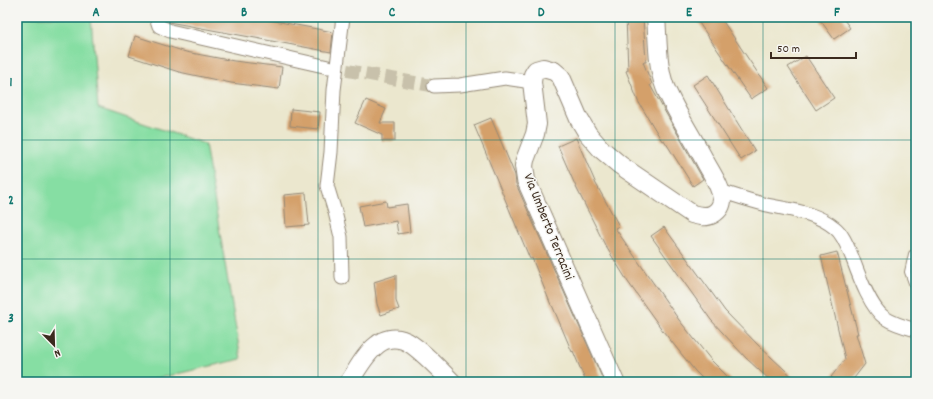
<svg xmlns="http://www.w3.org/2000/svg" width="933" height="399" font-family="Dekko,sans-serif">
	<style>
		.green { fill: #86dea3; stroke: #608460 }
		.building { fill: #d4a06a }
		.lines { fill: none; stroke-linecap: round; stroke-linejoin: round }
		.street-tunnel { stroke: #c8c1ab; stroke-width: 13; stroke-dasharray: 13 6; stroke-linecap: butt }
		.lane-casing { stroke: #938876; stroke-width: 8 }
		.street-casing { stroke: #938876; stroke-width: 15 }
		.secondary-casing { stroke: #938876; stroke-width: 20 }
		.lane { stroke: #fff; stroke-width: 6 }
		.street { stroke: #fff; stroke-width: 13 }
		.secondary { stroke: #fff; stroke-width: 18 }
		.grid { fill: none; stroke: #0f766e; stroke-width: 1; stroke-opacity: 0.55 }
		.labels { text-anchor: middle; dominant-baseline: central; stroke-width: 3; stroke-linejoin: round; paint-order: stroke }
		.street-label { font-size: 14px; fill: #3b2a1e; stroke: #f6f6f2 }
		.neatline { fill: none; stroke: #0f766e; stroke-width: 1.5 }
		.grid-label { font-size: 13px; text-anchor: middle; font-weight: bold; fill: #0f766e }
	</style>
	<rect width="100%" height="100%" fill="#f6f6f2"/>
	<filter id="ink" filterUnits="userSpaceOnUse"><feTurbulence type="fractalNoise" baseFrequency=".025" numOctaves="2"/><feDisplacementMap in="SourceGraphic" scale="8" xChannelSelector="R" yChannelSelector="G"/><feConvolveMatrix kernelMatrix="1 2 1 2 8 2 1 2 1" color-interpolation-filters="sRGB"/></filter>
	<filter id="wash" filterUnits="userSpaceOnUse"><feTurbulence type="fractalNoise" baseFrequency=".012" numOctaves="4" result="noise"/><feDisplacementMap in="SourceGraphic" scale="16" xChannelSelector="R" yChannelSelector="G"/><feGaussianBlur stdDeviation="0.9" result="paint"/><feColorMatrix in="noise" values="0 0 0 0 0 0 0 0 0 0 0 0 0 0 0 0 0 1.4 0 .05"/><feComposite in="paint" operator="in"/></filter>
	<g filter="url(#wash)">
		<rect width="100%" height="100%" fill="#ebe7ce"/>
		<!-- green -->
		<path class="green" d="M17,17H91L98,108L205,144L241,359L142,382H17Z"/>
		<g id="blocks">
			<!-- building -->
			<g class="building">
				<path d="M169,17H254L333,32L331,52L169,22Z"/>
				<path d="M626,17H643L646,62H643L652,84L650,85L703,179L693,186L664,140L662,141L638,101L626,71L628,70Z"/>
				<path d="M695,17H720L768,88L751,99Z"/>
				<path d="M818,17H842L850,28L834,39Z"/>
				<path d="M135,36L186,52L234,61L282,67L279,89L231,83L179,72L129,56Z"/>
				<path d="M806,56L834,98L816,110L788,67Z"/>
				<path d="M708,75L755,151L741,160L693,85Z"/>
				<path d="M366,100L386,109L380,123H395V141H382V135L355,123Z"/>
				<path d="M291,109L320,112L318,129L290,126Z"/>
				<path d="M491,118L515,175L516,184L604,382H586L573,351L572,352L552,305H551L532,258L530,259L474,125Z"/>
				<path d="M576,138L596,184L619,226L615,228L679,320L711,360L733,382H706L695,371L663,331L628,282L605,245L576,187L558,146Z"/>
				<path d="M306,193L309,225L286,227L284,195Z"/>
				<path d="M386,201L387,207L407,204L410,232L398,234L396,221L363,227L359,206Z"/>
				<path d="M664,227L725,311L758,345L798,382H772L746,358L711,320L651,236Z"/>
				<path d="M837,252L858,334H856L865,364L851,382H837L831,377L845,359L821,256Z"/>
				<path d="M396,275V301L399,309L381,315L377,304L374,282Z"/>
			</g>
		</g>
	</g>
	<g filter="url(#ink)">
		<use href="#blocks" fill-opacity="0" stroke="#938876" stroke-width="1"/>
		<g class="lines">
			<!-- street-tunnel -->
			<path class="street-tunnel" d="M328,67L434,86"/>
			<defs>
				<path id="lane" d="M912,254L908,272L916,294"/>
				<g id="street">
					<path d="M156,17L159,26L170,31L328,67"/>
					<path d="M434,86L460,85L505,78L532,82"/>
					<path d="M720,191C736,196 751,201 767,205C790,210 816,212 835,228C843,234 848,248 852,257C858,273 870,308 885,318C894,324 905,327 916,330"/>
					<path d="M342,278L341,237L335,212L327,186L331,152L334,90L343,17"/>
				</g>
				<g id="secondary">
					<path d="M349,382C357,370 365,354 377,345C384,339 394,337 403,340C416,344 441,371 452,382"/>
					<path d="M615,382L526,180L524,166L525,160L535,134L537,124L532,82L533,75L536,70L543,68L554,71L561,77L579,119L588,134L601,149L620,165L692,214C699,216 706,218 713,214C718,211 722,206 722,199C721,187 712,174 706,163C693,138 676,113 665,87C657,66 658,40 656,17"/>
				</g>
			</defs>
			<!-- lane casing -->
			<use href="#lane" class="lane-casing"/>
			<!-- street casing -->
			<use href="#street" class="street-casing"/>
			<!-- secondary casing -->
			<use href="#secondary" class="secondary-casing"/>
			<!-- lane -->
			<use href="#lane" class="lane"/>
			<!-- street -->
			<use href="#street" class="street"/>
			<!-- secondary -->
			<use href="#secondary" class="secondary"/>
		</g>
	</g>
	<!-- grid -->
	<path class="grid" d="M170,17V382M318,17V382M466,17V382M615,17V382M763,17V382M17,140H916M17,259H916"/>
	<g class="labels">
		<!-- street labels -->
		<g class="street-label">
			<text transform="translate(548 227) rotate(68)">Via Umberto Terracini</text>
		</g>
	</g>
	<!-- margin -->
	<rect width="933" height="399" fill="none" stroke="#f6f6f2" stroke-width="44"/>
	<!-- north arrow -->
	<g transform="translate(54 345) rotate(157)" stroke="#f6f6f2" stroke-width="3" paint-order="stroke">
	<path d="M0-3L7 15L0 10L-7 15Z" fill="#3b2a1e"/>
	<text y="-6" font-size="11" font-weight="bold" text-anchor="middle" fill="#3b2a1e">N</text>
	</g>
	<!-- scale -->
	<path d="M771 52v6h85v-6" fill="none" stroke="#3b2a1e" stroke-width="2"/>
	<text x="777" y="52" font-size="12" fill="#3b2a1e" stroke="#f6f6f2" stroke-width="3" paint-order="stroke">50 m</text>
	<rect x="22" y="22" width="889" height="355" class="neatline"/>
	<g class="grid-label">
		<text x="96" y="16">A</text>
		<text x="244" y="16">B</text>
		<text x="392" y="16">C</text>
		<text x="541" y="16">D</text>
		<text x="689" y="16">E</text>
		<text x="837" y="16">F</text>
		<text x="11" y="86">1</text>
		<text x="11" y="204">2</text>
		<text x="11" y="322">3</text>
	</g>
</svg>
